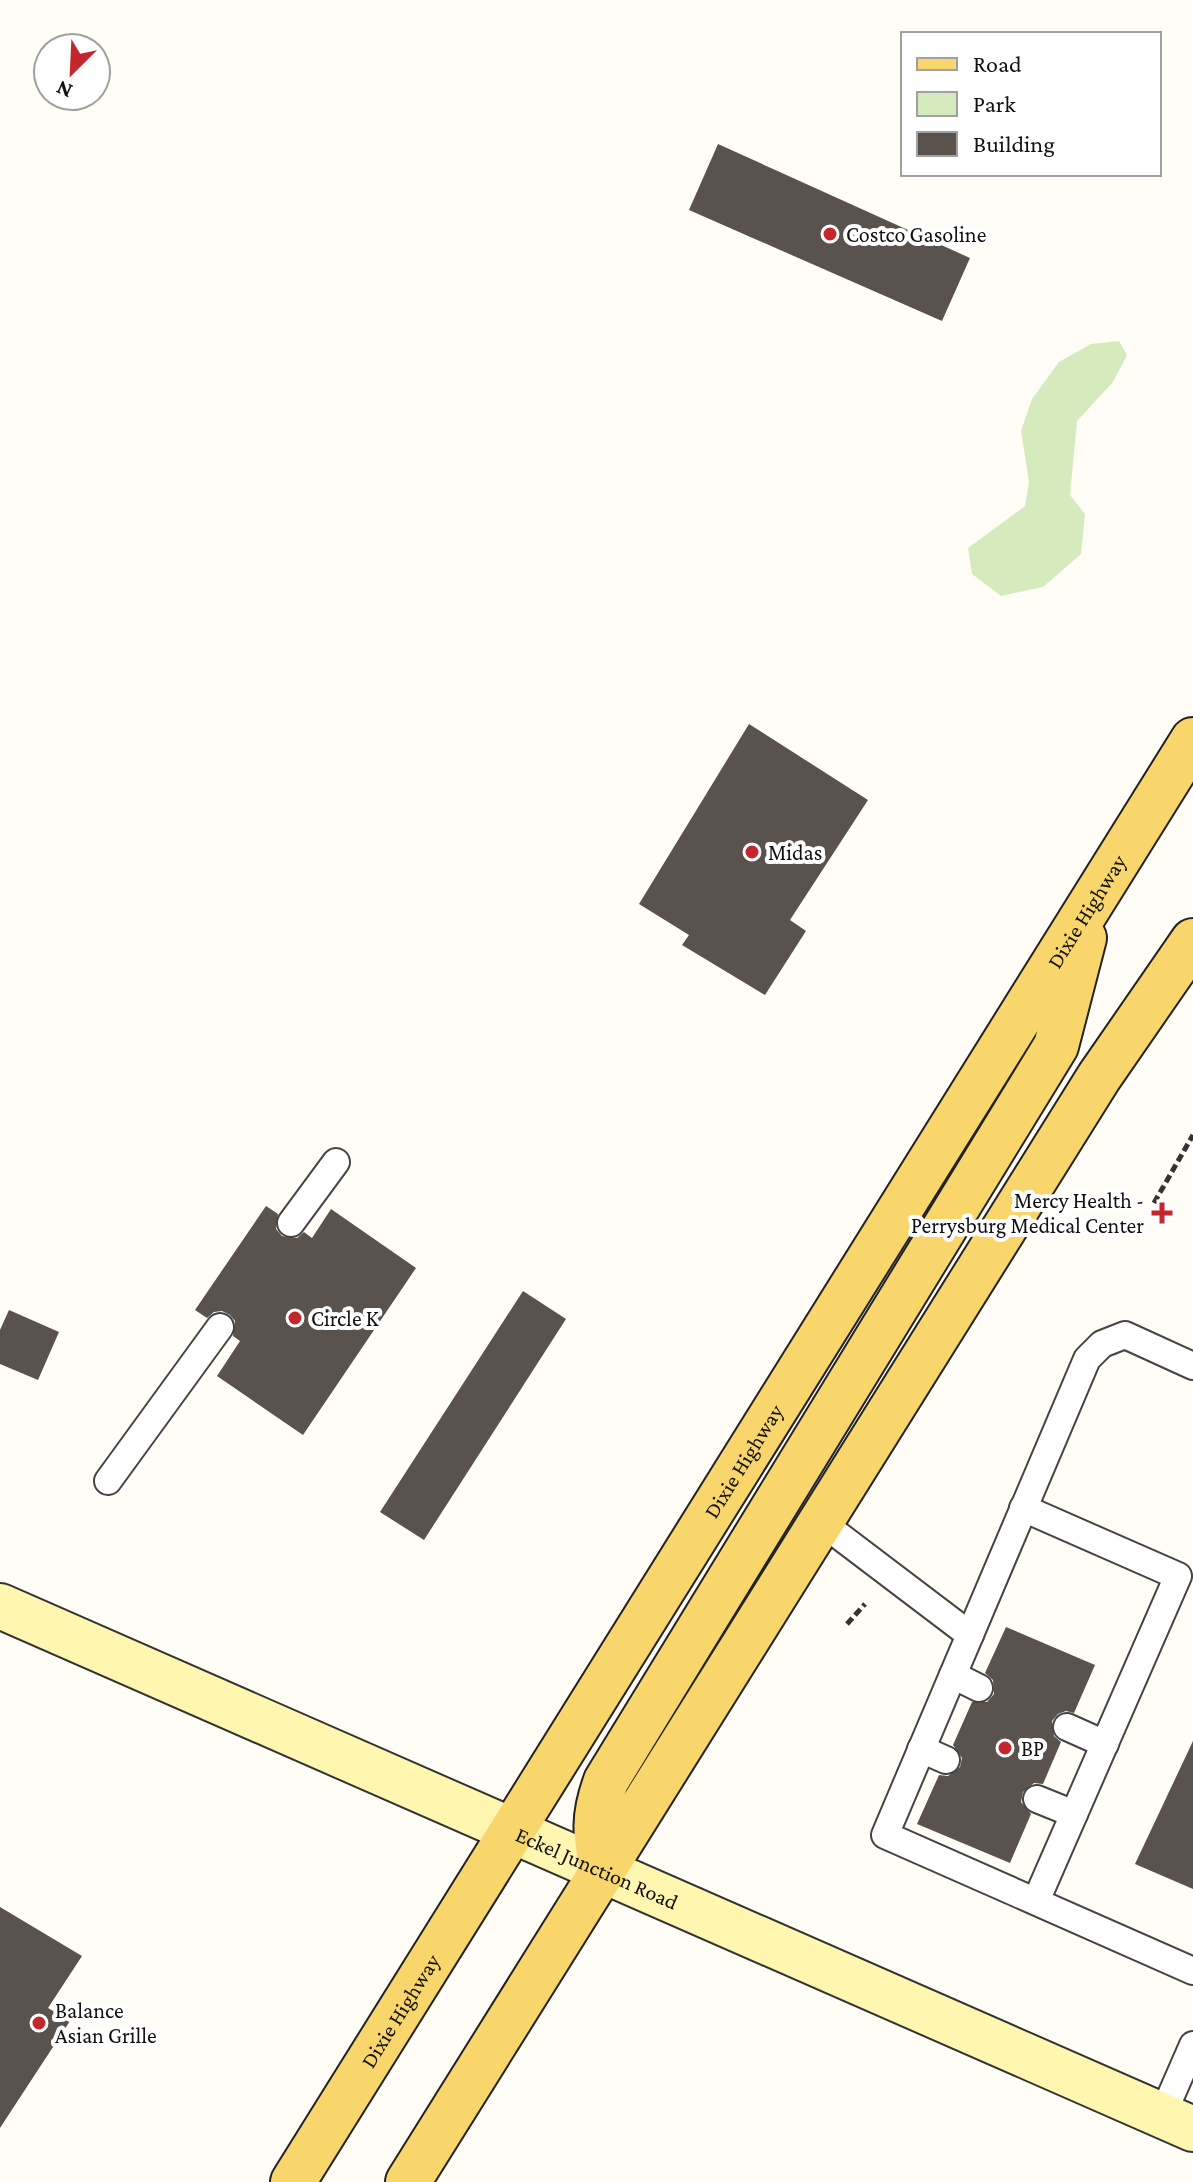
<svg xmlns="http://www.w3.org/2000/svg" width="1193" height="2182" font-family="'Crimson Pro',serif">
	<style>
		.green { fill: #d5ebbd }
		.building { fill: #5a524d }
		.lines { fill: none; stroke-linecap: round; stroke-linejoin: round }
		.lane-casing { stroke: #444; stroke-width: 30 }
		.secondary-casing { stroke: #333; stroke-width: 48 }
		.primary-casing { stroke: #222; stroke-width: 48 }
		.path { stroke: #333; stroke-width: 5; stroke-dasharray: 8 4; stroke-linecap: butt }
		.lane { stroke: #fff; stroke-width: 26 }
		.secondary { stroke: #fff6b0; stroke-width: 44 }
		.primary { stroke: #f9d66b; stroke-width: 44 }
		.poi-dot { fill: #c4262e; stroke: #fff; stroke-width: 3 }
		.labels { text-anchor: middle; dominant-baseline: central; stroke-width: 8; stroke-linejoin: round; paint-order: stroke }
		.poi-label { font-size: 22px; fill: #111; stroke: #fff; text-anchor: start }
		.street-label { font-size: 22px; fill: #111; stroke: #fff }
	</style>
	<rect width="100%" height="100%" fill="#fffdf5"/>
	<!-- green -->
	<path class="green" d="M1119,341L1127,355L1113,382L1077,421L1070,495L1085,514L1081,554L1043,587L1001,596L972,574L968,548L1025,506L1029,482L1021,431L1032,399L1059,362L1091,344Z"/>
	<!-- building -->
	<g class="building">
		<path d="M718,144L970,258L942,321L689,210Z"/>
		<path d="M749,724L868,800L790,920L806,931L765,995L682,945L689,935L639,904Z"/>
		<path d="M266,1206L278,1214L276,1229L282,1236L297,1238L304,1232L312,1238L331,1209L416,1268L303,1435L217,1376L240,1341L233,1336L235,1321L230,1315L222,1311L214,1312L207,1318L195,1310Z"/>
		<path d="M523,1291L566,1319L424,1540L380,1512Z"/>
		<path d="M9,1310L59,1332L38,1380L0,1364V1330Z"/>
		<path d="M1006,1627L1095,1665L1074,1713L1066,1711L1058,1714L1052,1721L1054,1736L1061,1742L1043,1784L1034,1783L1023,1792L1021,1802L1031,1814L1010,1863L917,1824L939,1775L948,1776L960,1767L962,1758L953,1745L972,1702H987L994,1694L993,1680L985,1673Z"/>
		<path d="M1193,1741V1889L1135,1864Z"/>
		<path d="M0,1907L82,1956L48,2008L70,2021L0,2128Z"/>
	</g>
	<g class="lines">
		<defs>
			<g id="lane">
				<path d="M291,1223L336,1162"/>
				<path d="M1193,1366L1125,1335L1102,1344L1087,1359L885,1835L1193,1971"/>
				<path d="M108,1481L220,1327"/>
				<path d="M1023,1508L1178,1576L1036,1901"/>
				<path d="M821,1522L970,1635"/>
				<path d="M953,1675L979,1688"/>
				<path d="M1067,1727L1105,1744"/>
				<path d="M921,1749L946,1760"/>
				<path d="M1037,1799L1074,1814"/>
				<path d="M1162,2116L1193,2045"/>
			</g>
			<g id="secondary">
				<path id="s1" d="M0,1606L1193,2129"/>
			</g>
			<g id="primary">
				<path d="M602,1870C595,1834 593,1816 606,1781L1056,1046L1084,938"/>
				<path id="s2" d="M293,2182L1193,740"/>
				<path d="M408,2182L1099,1077L1193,941"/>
			</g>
		</defs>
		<!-- lane casing -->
		<use href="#lane" class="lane-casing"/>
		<!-- secondary casing -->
		<use href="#secondary" class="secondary-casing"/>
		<!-- primary casing -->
		<use href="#primary" class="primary-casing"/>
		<!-- path -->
		<g class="path">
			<path d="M1154,1203L1193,1135"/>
			<path d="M847,1624L865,1604"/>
		</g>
		<!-- lane -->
		<use href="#lane" class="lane"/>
		<!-- secondary -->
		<use href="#secondary" class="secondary"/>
		<!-- primary -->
		<use href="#primary" class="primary"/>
	</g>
	<!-- markers -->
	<g class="poi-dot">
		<circle cx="830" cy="234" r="8"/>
		<circle cx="752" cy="852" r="8"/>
		<path d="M1158 1201h8v8h8v8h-8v8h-8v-8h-8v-8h8z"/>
		<circle cx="295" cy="1318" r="8"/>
		<circle cx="1005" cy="1748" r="8"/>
		<circle cx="39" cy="2023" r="8"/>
	</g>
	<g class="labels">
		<!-- poi labels -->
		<g class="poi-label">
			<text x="846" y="234">Costco Gasoline</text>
			<text x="768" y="852">Midas</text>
			<text x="1144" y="1200" text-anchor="end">Mercy Health -<tspan x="1144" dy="25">Perrysburg Medical Center</tspan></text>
			<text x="311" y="1318">Circle K</text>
			<text x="1021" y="1748">BP</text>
			<text x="55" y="2010">Balance<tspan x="55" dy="25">Asian Grille</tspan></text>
		</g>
		<!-- street labels -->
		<g class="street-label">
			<text stroke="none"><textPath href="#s2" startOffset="1498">Dixie Highway</textPath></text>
			<text stroke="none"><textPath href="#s2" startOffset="850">Dixie Highway</textPath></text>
			<text stroke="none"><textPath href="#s1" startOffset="652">Eckel Junction Road</textPath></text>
			<text stroke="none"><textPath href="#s2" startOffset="202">Dixie Highway</textPath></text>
		</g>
	</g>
	<!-- legend -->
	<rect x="901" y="32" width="260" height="144" fill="#ffffff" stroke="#a0a0a0" stroke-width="2"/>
	<rect x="917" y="58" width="40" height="12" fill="#f9d66b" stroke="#a0a0a0" stroke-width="2"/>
	<text x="973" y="72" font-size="24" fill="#111111">Road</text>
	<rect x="917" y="92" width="40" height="24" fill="#d5ebbd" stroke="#a0a0a0" stroke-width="2"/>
	<text x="973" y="112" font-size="24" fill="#111111">Park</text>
	<rect x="917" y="132" width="40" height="24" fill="#5a524d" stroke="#a0a0a0" stroke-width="2"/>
	<text x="973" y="152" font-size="24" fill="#111111">Building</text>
	<!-- north arrow -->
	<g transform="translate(72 72) rotate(204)"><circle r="38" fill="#ffffff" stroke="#a0a0a0" stroke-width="2"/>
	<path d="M0-6L14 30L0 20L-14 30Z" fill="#c4262e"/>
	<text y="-12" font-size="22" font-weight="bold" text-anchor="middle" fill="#111111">N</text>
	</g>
</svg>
